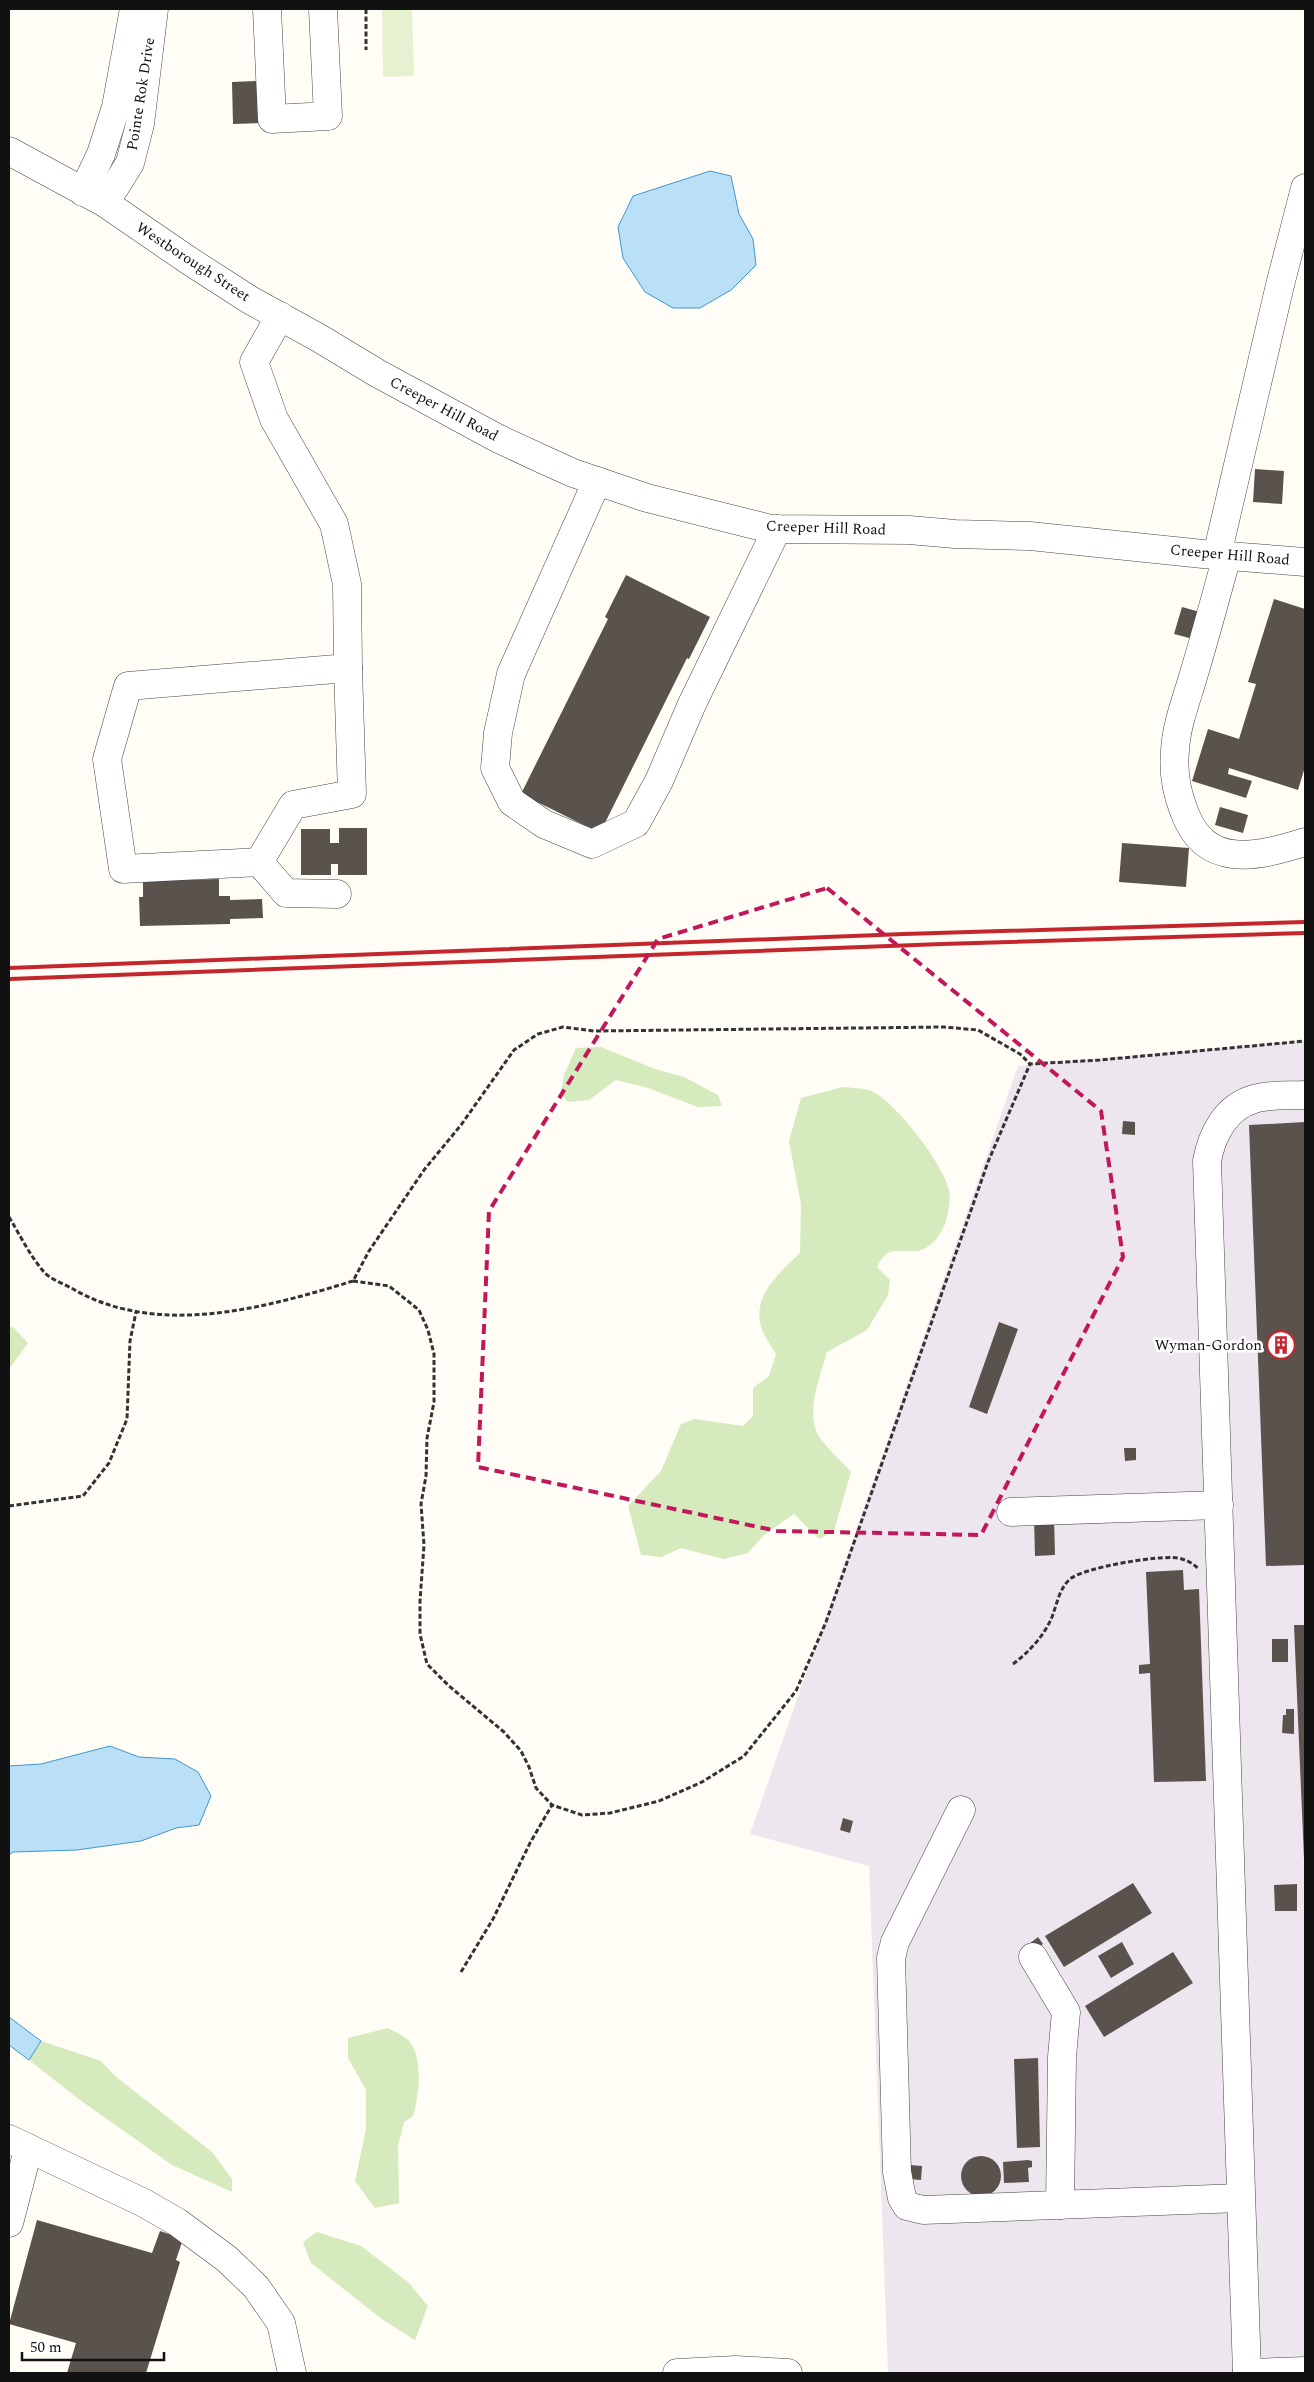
<svg xmlns="http://www.w3.org/2000/svg" width="1314" height="2382" font-family="Spectral,serif">
	<style>
		.industrial { fill: #eee6ef }
		.green { fill: #d5ebbd }
		.pitch { fill: #e6f2cf }
		.water { fill: #b9e0f7; stroke: #3f96cf }
		.building { fill: #5a524d }
		.lines { fill: none; stroke-linecap: round; stroke-linejoin: round }
		.minor-casing { stroke: #444; stroke-width: 29 }
		.path { stroke: #333; stroke-width: 3; stroke-dasharray: 5 2.5; stroke-linecap: butt }
		.minor { stroke: #fff; stroke-width: 28 }
		.rail { stroke: #c4262e; stroke-width: 4 }
		.marked { fill: none; stroke: #c2185b; stroke-width: 4; stroke-dasharray: 10 6; stroke-linejoin: round }
		.labels { text-anchor: middle; dominant-baseline: central; stroke-width: 5; stroke-linejoin: round; paint-order: stroke }
		.street-label { font-size: 15px; fill: #111; stroke: #fff }
		.poi-label { font-size: 15px; fill: #111; stroke: #fff; text-anchor: end }
	</style>
	<rect width="100%" height="100%" fill="#fffdf5"/>
	<!-- industrial -->
	<path class="industrial" d="M1305,1040V2373H888L869,1866L750,1834L1018,1066Z"/>
	<!-- green -->
	<g class="green">
		<path d="M601,1047L655,1069L684,1077L718,1095L722,1106L698,1107L648,1088L616,1080L589,1100L568,1102L561,1094L564,1075L576,1048Z"/>
		<path d="M843,1087C851,1088 861,1088 869,1090C894,1099 944,1165 949,1190C951,1197 948,1213 946,1221C942,1234 931,1250 915,1251C896,1252 888,1245 877,1267L890,1280L888,1295L867,1330L827,1352C820,1377 804,1414 820,1438C829,1450 841,1461 851,1472L834,1531L819,1539L794,1514L765,1534L748,1553L723,1559L681,1548L661,1557L641,1555L628,1506L661,1471L681,1424L695,1419L743,1426L753,1416V1388L769,1376L776,1354C771,1345 761,1332 760,1322C755,1292 781,1272 800,1253L801,1204L789,1141L801,1098Z"/>
		<path d="M9,1326L14,1328L28,1343L9,1369Z"/>
		<path d="M388,2028C394,2032 404,2035 408,2040C424,2055 419,2097 413,2116L404,2122L398,2146L399,2203L375,2208L355,2181L366,2129V2090L348,2058V2038Z"/>
		<path d="M41,2041L101,2061L115,2076L212,2152L232,2179V2192L172,2165L80,2100L29,2060Z"/>
		<path d="M317,2232L361,2246L409,2283L428,2306L415,2340L383,2320L311,2263L303,2242Z"/>
	</g>
	<!-- pitch -->
	<path class="pitch" d="M382,9H412L414,76L383,77Z"/>
	<!-- water -->
	<g class="water">
		<path d="M710,171L731,176L739,214L753,239L756,265L731,290L700,308H673L645,292L623,258L618,227L633,196Z"/>
		<path d="M110,1746L139,1757L175,1759L198,1772L211,1796L199,1825L176,1828L141,1841L77,1850L13,1852L9,1855V1766L41,1764Z"/>
		<path d="M9,2017L41,2041L29,2060L9,2045Z"/>
	</g>
	<!-- building -->
	<g class="building">
		<path d="M259,81L260,123L233,124L232,82Z"/>
		<path d="M1255,469L1284,471L1282,504L1253,502Z"/>
		<path d="M626,575L710,617L689,659L687,658L600,833L521,794L608,619L605,617Z"/>
		<path d="M1274,599L1305,609V767L1298,790L1229,768L1228,774L1252,781L1246,798L1192,781L1208,729L1239,739L1256,684L1248,682Z"/>
		<path d="M1182,607L1200,612L1193,639L1174,634Z"/>
		<path d="M1220,807L1248,815L1243,833L1215,825Z"/>
		<path d="M339,828H367V875H338V864H331V875H301V829H330V843H339Z"/>
		<path d="M1122,843L1189,848L1186,887L1119,882Z"/>
		<path d="M219,879V896H230V900L262,899L263,918L230,919V924L140,926L139,897H143V881Z"/>
		<path d="M1123,1121L1135,1122V1135L1122,1134Z"/>
		<path d="M1305,1122V1565L1266,1566L1249,1125Z"/>
		<path d="M999,1322L1018,1329L987,1414L969,1407Z"/>
		<path d="M1124,1448H1136V1460L1125,1461Z"/>
		<path d="M1034,1518H1054L1055,1555L1035,1556Z"/>
		<path d="M1183,1570L1184,1590L1199,1589L1206,1781L1154,1782L1150,1673L1139,1674V1665L1150,1664L1146,1572Z"/>
		<path d="M1294,1625H1305V1859H1304Z"/>
		<rect x="1272" y="1639" width="16" height="23"/>
		<path d="M1286,1709H1294V1734L1282,1733L1283,1715H1286Z"/>
		<path d="M843,1818L853,1821L850,1833L840,1830Z"/>
		<path d="M1133,1883L1152,1913L1064,1967L1045,1936Z"/>
		<path d="M1297,1884V1911H1275L1274,1885Z"/>
		<path d="M1038,1937L1043,1944L1029,1955L1024,1948Z"/>
		<path d="M1122,1942L1134,1964L1111,1978L1098,1956Z"/>
		<path d="M1173,1952L1193,1983L1104,2037L1085,2006Z"/>
		<path d="M1038,2058L1040,2147L1017,2148L1014,2059Z"/>
		<circle cx="981" cy="2176" r="20"/>
		<path d="M1028,2160L1032,2161V2167L1028,2168L1029,2182L1004,2183L1003,2162Z"/>
		<path d="M910,2165L922,2166L921,2180L909,2179Z"/>
		<path d="M37,2220L152,2253L160,2231L183,2239L176,2260L180,2262L146,2373H67L76,2343L9,2324Z"/>
	</g>
	<g class="lines">
		<defs>
			<g id="minor">
				<path d="M267,9L272,119L328,116L323,9"/>
				<path d="M9,151L105,203L188,260L250,300L319,338L377,373L497,438L542,459L573,473L647,498L771,529L909,530L955,534L1030,536L1203,554L1305,562"/>
				<path d="M83,192L101,154L116,107L134,9"/>
				<path d="M105,203L130,163L140,124L154,9"/>
				<path d="M280,316L254,362L274,419L334,524L347,584L348,668L128,686L107,759L123,869L259,862L286,893L337,894"/>
				<path d="M597,481L511,674L498,733L495,768L512,802L544,824L592,844L636,823L659,781L692,704L777,529"/>
				<path d="M1217,555L1280,285L1305,188"/>
				<path d="M1227,556C1216,596 1205,637 1193,677C1186,701 1176,726 1175,751C1173,772 1176,791 1184,811C1205,870 1257,857 1305,842"/>
				<path d="M259,862L293,805L352,794L348,668"/>
				<path d="M1011,1512L1219,1505"/>
				<path d="M961,1810L895,1942L891,1958L897,2172L902,2198L907,2206L923,2210L1240,2198"/>
				<path d="M1033,1957L1066,2012L1062,2057L1060,2205"/>
				<path d="M9,2139L144,2203L177,2222L227,2259L256,2287L281,2323L292,2373"/>
				<path d="M9,2223L28,2150"/>
				<path d="M677,2373L736,2370L788,2373"/>
				<path d="M1247,2373L1207,1161C1212,1134 1226,1107 1254,1099C1270,1094 1289,1096 1305,1095"/>
				<path d="M1247,2373L1305,2371"/>
			</g>
		</defs>
		<!-- minor casing -->
		<use href="#minor" class="minor-casing"/>
		<!-- path -->
		<g class="path">
			<path d="M366,9V50"/>
			<path d="M9,1217C20,1235 30,1256 44,1272C50,1279 64,1284 73,1289C158,1338 265,1308 353,1281L369,1251L424,1170L461,1125L514,1050L538,1034L563,1027L594,1031L944,1027L978,1030L1020,1054L1030,1064L1100,1060L1305,1041"/>
			<path d="M353,1281L389,1286L419,1310L428,1330L434,1354V1402L427,1438L426,1476L421,1504L424,1545L420,1601V1634L427,1664L449,1686L504,1732L521,1751L529,1767L536,1788L552,1805L582,1815L610,1813L659,1801L702,1782L744,1756L796,1691L826,1622L988,1162L1030,1064"/>
			<path d="M9,1506L83,1496L109,1463L127,1419L130,1341L136,1312"/>
			<path d="M1013,1664C1029,1652 1044,1636 1052,1617C1057,1604 1059,1589 1070,1579C1085,1567 1159,1555 1178,1558C1187,1560 1192,1563 1199,1569"/>
			<path d="M461,1972L493,1919L530,1843L552,1805"/>
		</g>
		<!-- minor -->
		<use href="#minor" class="minor"/>
		<!-- rail -->
		<g class="rail">
			<path d="M9,968L904,934L1305,922"/>
			<path d="M9,979L942,944L1305,933"/>
		</g>
	</g>
	<!-- marked area -->
	<path class="marked" d="M827,888L1101,1111L1123,1257L981,1535L777,1531L478,1467L489,1211L658,939Z"/>
	<!-- icons -->
	<defs>
		<symbol id="building-ring" viewBox="-11 -11 22 22"><circle r="9.5" fill="#fff" stroke="#c4262e" stroke-width="1.5"/><path d="M-4-6H4V6H1V3H-1V6H-4ZM-2.5-4.3h1.7v1.8h-1.7ZM.8-4.3h1.7v1.8H.8ZM-2.5-1h1.7V.8h-1.7ZM.8-1h1.7V.8H.8Z" fill="#c4262e"/></symbol>
	</defs>
	<g fill-rule="evenodd">
		<use href="#building-ring" x="1265" y="1329" width="32" height="32"/>
	</g>
	<g class="labels">
		<!-- street labels -->
		<g class="street-label">
			<text transform="translate(141 94) rotate(-81)">Pointe Rok Drive</text>
			<text transform="translate(193 262) rotate(33)">Westborough Street</text>
			<text transform="translate(444 409) rotate(28)">Creeper Hill Road</text>
			<text transform="translate(826 528) rotate(2)">Creeper Hill Road</text>
			<text transform="translate(1230 555) rotate(5)">Creeper Hill Road</text>
		</g>
		<!-- poi labels -->
		<g class="poi-label">
			<text x="1262" y="1345">Wyman-Gordon</text>
		</g>
	</g>
	<!-- border -->
	<rect width="1314" height="2382" fill="none" stroke="#111111" stroke-width="20"/>
	<!-- scale -->
	<path d="M22 2352v8h142v-8" fill="none" stroke="#111111" stroke-width="2.5"/>
	<text x="30" y="2352" font-size="15" fill="#111111" stroke="#ffffff" stroke-width="4" paint-order="stroke">50 m</text>
</svg>
